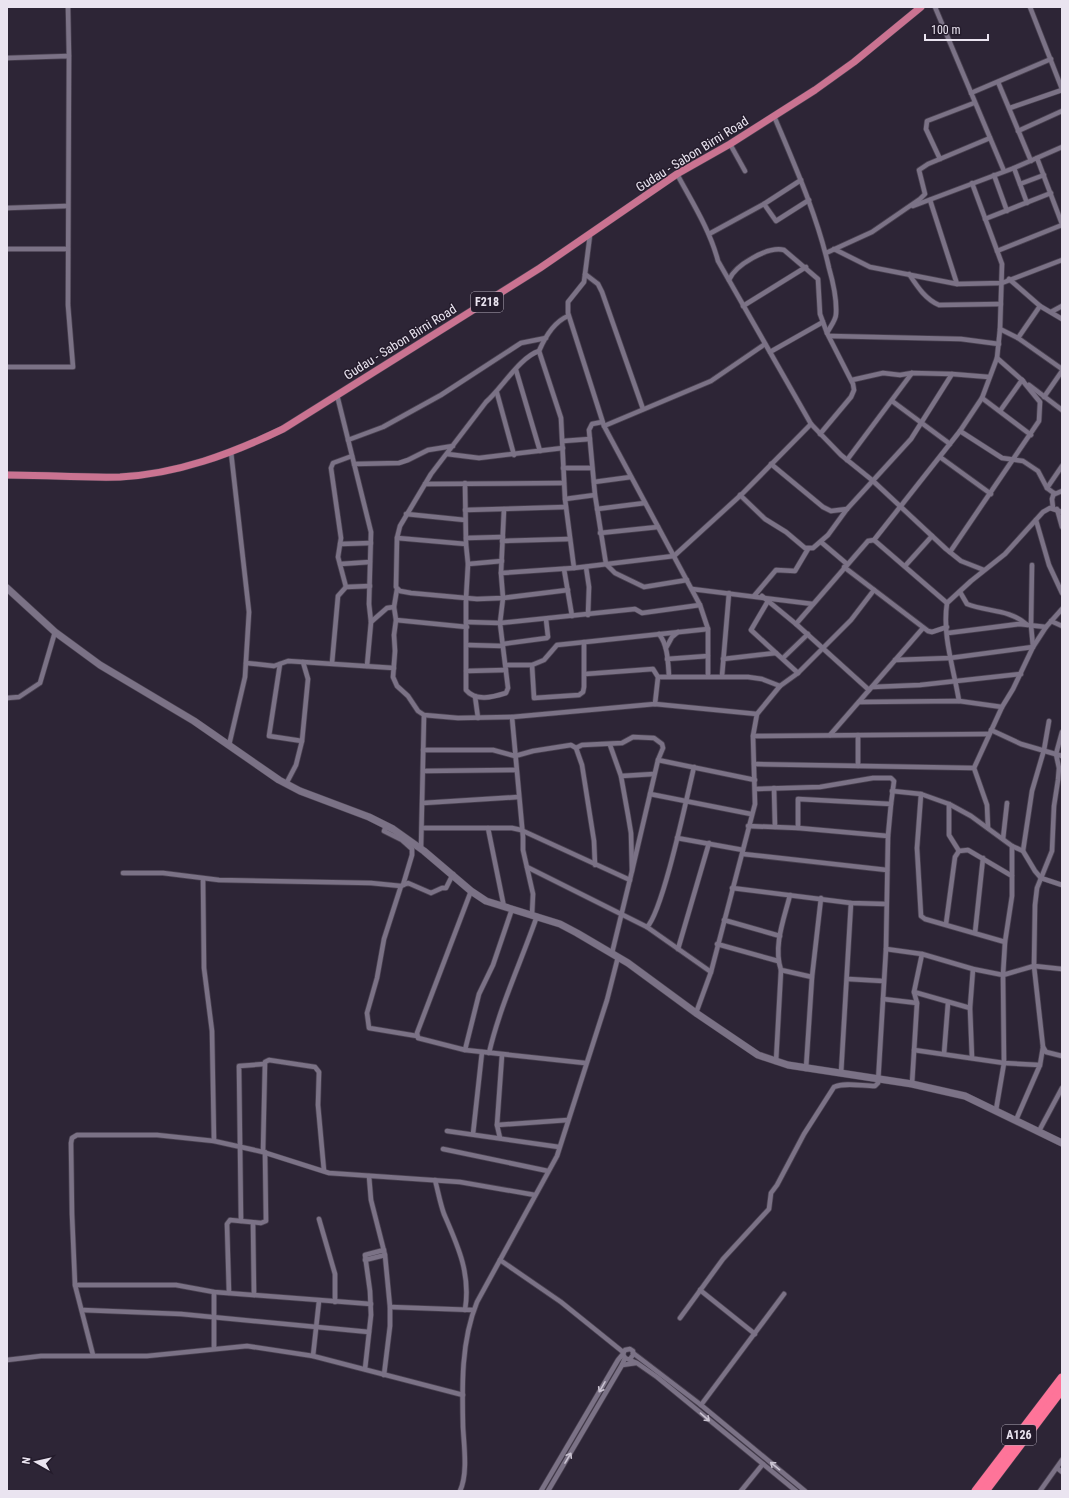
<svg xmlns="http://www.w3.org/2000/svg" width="1069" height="1498" font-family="'Roboto Condensed',sans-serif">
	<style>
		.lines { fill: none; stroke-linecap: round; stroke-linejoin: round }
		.street-casing { stroke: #494150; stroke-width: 6 }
		.secondary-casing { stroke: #494150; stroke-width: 8 }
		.primary-casing { stroke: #494150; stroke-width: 8 }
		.highway-casing { stroke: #494150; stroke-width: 10 }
		.street { stroke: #7b7286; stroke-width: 4.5 }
		.secondary { stroke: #7b7286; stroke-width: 7 }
		.primary { stroke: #ca7391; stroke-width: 7 }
		.highway { stroke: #fe7499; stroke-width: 9 }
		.oneway { stroke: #c9c2d0 }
		.labels { text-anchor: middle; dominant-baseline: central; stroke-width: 3; stroke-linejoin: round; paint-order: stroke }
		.shield { fill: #241c2c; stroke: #afa8b5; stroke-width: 1 }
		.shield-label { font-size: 12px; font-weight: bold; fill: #eae4f0 }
		.street-label { font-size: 13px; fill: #eae4f0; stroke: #241c2c }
	</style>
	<rect width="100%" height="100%" fill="#2d2536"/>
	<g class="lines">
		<defs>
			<g id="street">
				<path d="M68,7L69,56"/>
				<path d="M935,7L1004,171"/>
				<path d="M1030,7L1062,89"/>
				<path d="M7,58L69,56L68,305L73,367H7"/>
				<path d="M998,82L1031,161"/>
				<path d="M971,93L1051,59"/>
				<path d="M1010,108L1062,90"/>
				<path d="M774,116C795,166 817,215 829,268C833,282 837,299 836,314C836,320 830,327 827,333"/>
				<path d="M1018,131L1062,111"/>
				<path d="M730,144L745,171"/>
				<path d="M1037,158L1062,224"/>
				<path d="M940,159L926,129L927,121L974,103"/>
				<path d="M1014,168L1027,203"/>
				<path d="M677,174C692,202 710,230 718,261L811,424L841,455L872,480L946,549L961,561L984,570"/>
				<path d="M994,175L1007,211"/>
				<path d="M1020,184L1044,175"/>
				<path d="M930,200L957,284"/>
				<path d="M764,204L776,221L809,200"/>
				<path d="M913,206L1014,168L1062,147"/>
				<path d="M7,208L67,206"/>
				<path d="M985,219L1051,193"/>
				<path d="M709,234L764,204L801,180"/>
				<path d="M590,235L584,282L568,302V313L604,426L700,605L708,629V676"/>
				<path d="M7,249H68"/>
				<path d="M834,249L870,267L957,284L1002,283L1062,260"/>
				<path d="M997,251L1062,225"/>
				<path d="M826,253L872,232L920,199L925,194L919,170L928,164L990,138"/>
				<path d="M585,274L598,284L602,292L643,409"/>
				<path d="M909,274C917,286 925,299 939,305L1001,304"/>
				<path d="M1009,279L1040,306L1062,319"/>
				<path d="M729,280C735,265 768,246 784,250L818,279L820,314L827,333L853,384L854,390L851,397L820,434"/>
				<path d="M743,306L806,267"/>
				<path d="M1051,312L1062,306"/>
				<path d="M568,316C554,322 545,337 539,351L561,418L565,499L574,568"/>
				<path d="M1000,329L1018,338L1062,369"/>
				<path d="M829,336L961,339L999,344"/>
				<path d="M1018,338L1040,306"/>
				<path d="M539,351C520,357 502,388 486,402L431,474L400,526L397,538L396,587L400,591L411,593L477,599L503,598L568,590"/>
				<path d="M770,352L823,322"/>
				<path d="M997,358L1023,381"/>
				<path d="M516,370L540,451"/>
				<path d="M852,380L883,373L900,375L912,373L952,374L989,377"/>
				<path d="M1029,385L1062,410"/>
				<path d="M497,393L514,455"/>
				<path d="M337,395L371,532L369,604L371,622L367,666"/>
				<path d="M1044,397L1062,371"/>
				<path d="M982,398L1031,435"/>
				<path d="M892,401L950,444"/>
				<path d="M1000,411L1022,380"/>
				<path d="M602,422L592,424L589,430L595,495L606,564L615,573L644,587L687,580"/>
				<path d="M604,426L711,381L765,344"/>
				<path d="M960,431L1002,458L1023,461L1038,471L1047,488L1055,494L1062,491"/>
				<path d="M348,440L383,427L441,395L521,343L546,338"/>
				<path d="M563,441L590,439"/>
				<path d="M447,454L479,458L563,448"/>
				<path d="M940,457L991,494"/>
				<path d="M847,460L912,373"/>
				<path d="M354,464L399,463L408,460L428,450L453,446"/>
				<path d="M771,464L823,507L831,511L847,509"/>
				<path d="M563,468H592"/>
				<path d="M594,482L631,477"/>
				<path d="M465,483L466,544L468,564L466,599V690C476,702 493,697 506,693L508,688L500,623L503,598L501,573L504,509"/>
				<path d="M425,484L564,483"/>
				<path d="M1047,488L1062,466"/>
				<path d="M740,495L765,519L786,532L805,548H813L828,535L847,509L911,439L952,374"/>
				<path d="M565,499L595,495"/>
				<path d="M1053,508L1052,499L1054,493"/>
				<path d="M597,509L645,503"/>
				<path d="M1057,509L1062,527"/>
				<path d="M465,510L566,507"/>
				<path d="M406,514L465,520"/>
				<path d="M1036,520L1049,565L1062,593"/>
				<path d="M600,533L658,527"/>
				<path d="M397,538L466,544"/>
				<path d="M466,538L503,537"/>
				<path d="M874,540L947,603"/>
				<path d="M502,541L570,539"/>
				<path d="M821,542L847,564"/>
				<path d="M340,544L371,543"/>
				<path d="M950,552L1039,421L1040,402L1022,380"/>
				<path d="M340,564L370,562"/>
				<path d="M468,564L502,561"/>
				<path d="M1032,565L1031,625L1033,647"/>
				<path d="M905,566L932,536"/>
				<path d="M586,567L589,587L588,615"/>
				<path d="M844,567L928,631L932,632L947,627"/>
				<path d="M564,569L572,616"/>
				<path d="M501,573L574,568L674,556L742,494L811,424"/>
				<path d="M346,587L338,557L341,538L331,468L333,463L352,456"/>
				<path d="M692,589L813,604"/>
				<path d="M960,592L967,604C987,612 1009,609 1026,624"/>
				<path d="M754,596L776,570L795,571L808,549"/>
				<path d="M762,596L796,624L869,690"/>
				<path d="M768,601L751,630L776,653"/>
				<path d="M394,607L396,620L394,635L395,651L393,677L397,686L408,696L418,711L424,715L458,718L512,717L655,704L757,714"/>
				<path d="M396,620L467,627"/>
				<path d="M1051,621L1062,626"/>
				<path d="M371,622L387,608L394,607L397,589"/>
				<path d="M466,622L500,623L635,609L642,613L700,605"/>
				<path d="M796,624L868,541L874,540L960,431L982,398L997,358L1000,329L1002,264L972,183"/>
				<path d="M948,633L1019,624L1046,627"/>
				<path d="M659,634C668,645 668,663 669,676"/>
				<path d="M503,644L547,638L548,637L546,619"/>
				<path d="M467,645L503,646"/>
				<path d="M666,648L672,637L678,632"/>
				<path d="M783,658L808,634"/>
				<path d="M667,659L708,656"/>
				<path d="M723,659L776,653L798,673"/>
				<path d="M895,660L950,658L1033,647"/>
				<path d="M246,663L274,666L288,661L394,668"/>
				<path d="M332,663L338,596L346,587L370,586"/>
				<path d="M280,664L269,736L302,741"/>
				<path d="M506,665H532L544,660L557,645L708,629"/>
				<path d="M532,665L534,698L579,695L583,692L584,687V642"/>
				<path d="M466,671L506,670"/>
				<path d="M585,674L653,669L658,677L655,704"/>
				<path d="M722,676L729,593"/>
				<path d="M658,677H748L762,679L780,686"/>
				<path d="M872,687L920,685L1021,674"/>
				<path d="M475,696L478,718"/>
				<path d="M7,698L19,697L40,683L55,632"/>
				<path d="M959,701C954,669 942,636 947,603L971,581L1005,554L1043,512L1050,508L1062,512"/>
				<path d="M859,702L959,701L1002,707"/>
				<path d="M512,717L523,837V850L533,894L532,915"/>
				<path d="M991,730L1021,744L1062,756"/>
				<path d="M1062,732L1056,754L1059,768L1058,780L1054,806L1052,851L1037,888L1035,905L1034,966L1062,969"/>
				<path d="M830,735L923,628"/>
				<path d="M753,736L989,734"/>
				<path d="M229,745L245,677L249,612L231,452"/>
				<path d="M610,745L621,776L628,815L631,833L632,871L612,953"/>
				<path d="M576,748L582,745L622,743L633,737L654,738L662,744L663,748L658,760L632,871"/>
				<path d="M423,750H493L515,756L533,751L571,745L576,748L582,765L594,841L595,865"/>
				<path d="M658,760L755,780"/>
				<path d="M754,764L974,768"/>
				<path d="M858,766V735"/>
				<path d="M423,771L516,770"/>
				<path d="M621,776L654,774"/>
				<path d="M286,784L296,765L302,741L308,679L303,662"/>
				<path d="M774,788L775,827"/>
				<path d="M755,789L820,787L873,778H891L894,781L891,804"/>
				<path d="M892,791L921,794L949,804L971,816L1012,846L1023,851L1035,871L1041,878L1062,885"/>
				<path d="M650,794L751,814"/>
				<path d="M921,794L917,848L921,916L925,919L1005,942"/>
				<path d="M423,803L518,797"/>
				<path d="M949,804V835L959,851"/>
				<path d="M386,826L384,831L402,840L412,849V855L403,885"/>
				<path d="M748,826L798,828L888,836"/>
				<path d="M422,828H512L521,830L630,880"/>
				<path d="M488,828L504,907"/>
				<path d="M988,828L987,805L974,768L1002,707L1013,689L1033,647L1046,627L1062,609"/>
				<path d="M677,838L743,850"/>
				<path d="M1003,839L1007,803"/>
				<path d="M1012,846V896L1005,942L1003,975L1034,966L1043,1047L1040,1065L1016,1120"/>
				<path d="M421,848L424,715"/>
				<path d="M1023,851L1032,791L1044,750L1049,721"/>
				<path d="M743,854L887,870"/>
				<path d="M527,867L647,927L711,972"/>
				<path d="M123,873H163L219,880L371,883L401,886L408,883L431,893L442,888H446L453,874"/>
				<path d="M203,879L204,968L212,1031L214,1141"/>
				<path d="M401,886L384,939L377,978L367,1013L369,1028L417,1036"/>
				<path d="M732,888L851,903L886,904"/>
				<path d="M471,891L417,1033L418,1038L465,1050L585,1063"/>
				<path d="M790,895C784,919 773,946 781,970L812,977"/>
				<path d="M724,920L780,936"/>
				<path d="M946,924L955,857L959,851L968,850L1012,876"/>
				<path d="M647,927C663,911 687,796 694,767"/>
				<path d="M975,933L983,858"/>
				<path d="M717,944L778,961"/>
				<path d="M678,949L709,843"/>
				<path d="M886,949L922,954L973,969L1003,975L1004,1063L996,1110"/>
				<path d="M848,979L883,981"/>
				<path d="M914,992L970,1008"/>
				<path d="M883,999L917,1003"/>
				<path d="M696,1013L711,972L755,804L753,736L757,714L780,686L798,673L851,620L874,590"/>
				<path d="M1043,1047L1046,1052L1062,1056"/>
				<path d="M465,1050L479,994L493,965L512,909"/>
				<path d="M914,1050L1004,1063L1040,1065"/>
				<path d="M489,1053C500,1006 521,962 537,916"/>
				<path d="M944,1054L948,1003"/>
				<path d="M972,1058L970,1008L973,969"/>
				<path d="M776,1062L781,970"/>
				<path d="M806,1069L812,977L821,898"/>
				<path d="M841,1074L851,903"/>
				<path d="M912,1084L917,1003L914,992L922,954"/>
				<path d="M497,1125L568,1120"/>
				<path d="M447,1131L559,1147"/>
				<path d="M1039,1131L1062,1088"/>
				<path d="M473,1134L482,1052"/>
				<path d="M500,1138L497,1125L502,1055"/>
				<path d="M443,1149L548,1171"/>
				<path d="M263,1152L265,1062L269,1060L315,1067L319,1072L318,1105L324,1171"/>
				<path d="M369,1176L371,1200L385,1255L390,1307V1326L384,1375"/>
				<path d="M435,1180C438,1191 440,1203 444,1214C458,1246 471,1274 465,1310"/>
				<path d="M319,1219L335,1274V1302"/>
				<path d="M241,1221L239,1066L264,1064"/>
				<path d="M253,1223L254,1295"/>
				<path d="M365,1260L385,1255"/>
				<path d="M500,1260L561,1302L623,1352"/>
				<path d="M75,1285H176L214,1292L371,1304"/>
				<path d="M700,1290L755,1334"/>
				<path d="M229,1293L227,1224L230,1220L261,1223L266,1221L265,1152"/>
				<path d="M390,1307L473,1310"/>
				<path d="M82,1310L181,1314L369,1332"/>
				<path d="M680,1318L723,1259L769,1209L771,1193L777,1185L804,1134L834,1087C845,1082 862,1086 875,1086L878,1083L886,949L888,836L891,804L798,799V828"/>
				<path d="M214,1348V1292"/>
				<path d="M633,1353L701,1405L805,1491"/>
				<path d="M93,1355L75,1285L72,1214L71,1143L72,1138L77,1135H157L214,1141L263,1152L329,1173L460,1182L535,1195"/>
				<path d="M313,1356L319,1301"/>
				<path d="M630,1359L633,1355V1351L630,1349L625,1350L623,1354L625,1358L637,1363L657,1377L796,1491"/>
				<path d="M7,1360L41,1356H147L247,1346L313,1356L463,1395"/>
				<path d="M622,1365L636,1363"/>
				<path d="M365,1369L371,1315L370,1291L365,1255L384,1250"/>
				<path d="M701,1405L784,1294"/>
				<path d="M1057,1468L1062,1472"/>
				<path d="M460,1491C468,1474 464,1446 463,1427C462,1386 461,1341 477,1302L557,1156L607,1000L618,957"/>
				<path d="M541,1491L618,1360L623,1354"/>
				<path d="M548,1491L622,1365L625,1358"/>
				<path d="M741,1491L763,1464"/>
				<path d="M1040,1491L1062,1460"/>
			</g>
			<path id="secondary" d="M7,588L55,632L100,665L194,721L279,780L300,791L369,817L393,829L424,851L471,891L486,901L560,924L577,933L628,963L696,1013L758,1055L788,1065L912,1084L965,1096L1062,1143"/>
			<path id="primary" d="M7,475C45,475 82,478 120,477C177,474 231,454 283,429L540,268L677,174L730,144L815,90L854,62L921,7"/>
			<g id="highway">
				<path d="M976,1491L1062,1378"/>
				<path d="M985,1491L1062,1389"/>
			</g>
		</defs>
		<!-- street casing -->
		<use href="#street" class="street-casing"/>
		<!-- secondary casing -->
		<use href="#secondary" class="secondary-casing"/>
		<!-- primary casing -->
		<use href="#primary" class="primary-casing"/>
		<!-- highway casing -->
		<use href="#highway" class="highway-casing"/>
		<!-- street -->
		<use href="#street" class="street"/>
		<!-- secondary -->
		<use href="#secondary" class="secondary"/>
		<!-- primary -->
		<use href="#primary" class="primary"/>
		<!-- highway -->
		<use href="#highway" class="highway"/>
	</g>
	<!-- one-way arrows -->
	<defs><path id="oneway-shaft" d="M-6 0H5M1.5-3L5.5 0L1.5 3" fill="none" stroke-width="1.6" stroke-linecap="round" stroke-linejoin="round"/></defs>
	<g class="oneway">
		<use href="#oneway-shaft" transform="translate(602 1387) rotate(120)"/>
		<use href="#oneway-shaft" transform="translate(705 1417) rotate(41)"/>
		<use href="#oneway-shaft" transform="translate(568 1458) rotate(-59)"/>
		<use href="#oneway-shaft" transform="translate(775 1466) rotate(-141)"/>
	</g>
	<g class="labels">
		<!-- shield labels -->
		<g class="shield">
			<rect x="471" y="292" width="32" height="20" rx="3"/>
			<rect x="1002" y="1425" width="34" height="20" rx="3"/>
		</g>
		<g class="shield-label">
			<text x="487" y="302">F218</text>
			<text x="1019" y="1435">A126</text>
		</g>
		<!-- street labels -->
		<g class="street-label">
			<text transform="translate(692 154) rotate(-32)">Gudau - Sabon Birni Road</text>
			<text transform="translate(400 342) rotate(-32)">Gudau - Sabon Birni Road</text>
		</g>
	</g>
	<!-- border -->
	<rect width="1069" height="1498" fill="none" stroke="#eae4f0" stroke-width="16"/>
	<!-- north arrow -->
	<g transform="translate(36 1462) rotate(278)" stroke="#241c2c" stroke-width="3" paint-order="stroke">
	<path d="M0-3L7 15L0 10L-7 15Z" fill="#eae4f0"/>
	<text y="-6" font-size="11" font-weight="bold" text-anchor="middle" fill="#eae4f0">N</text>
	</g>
	<!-- scale -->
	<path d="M925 34v6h63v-6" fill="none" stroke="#eae4f0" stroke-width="2"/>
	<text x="931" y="34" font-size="12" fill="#eae4f0" stroke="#241c2c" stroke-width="3" paint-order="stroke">100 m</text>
</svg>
